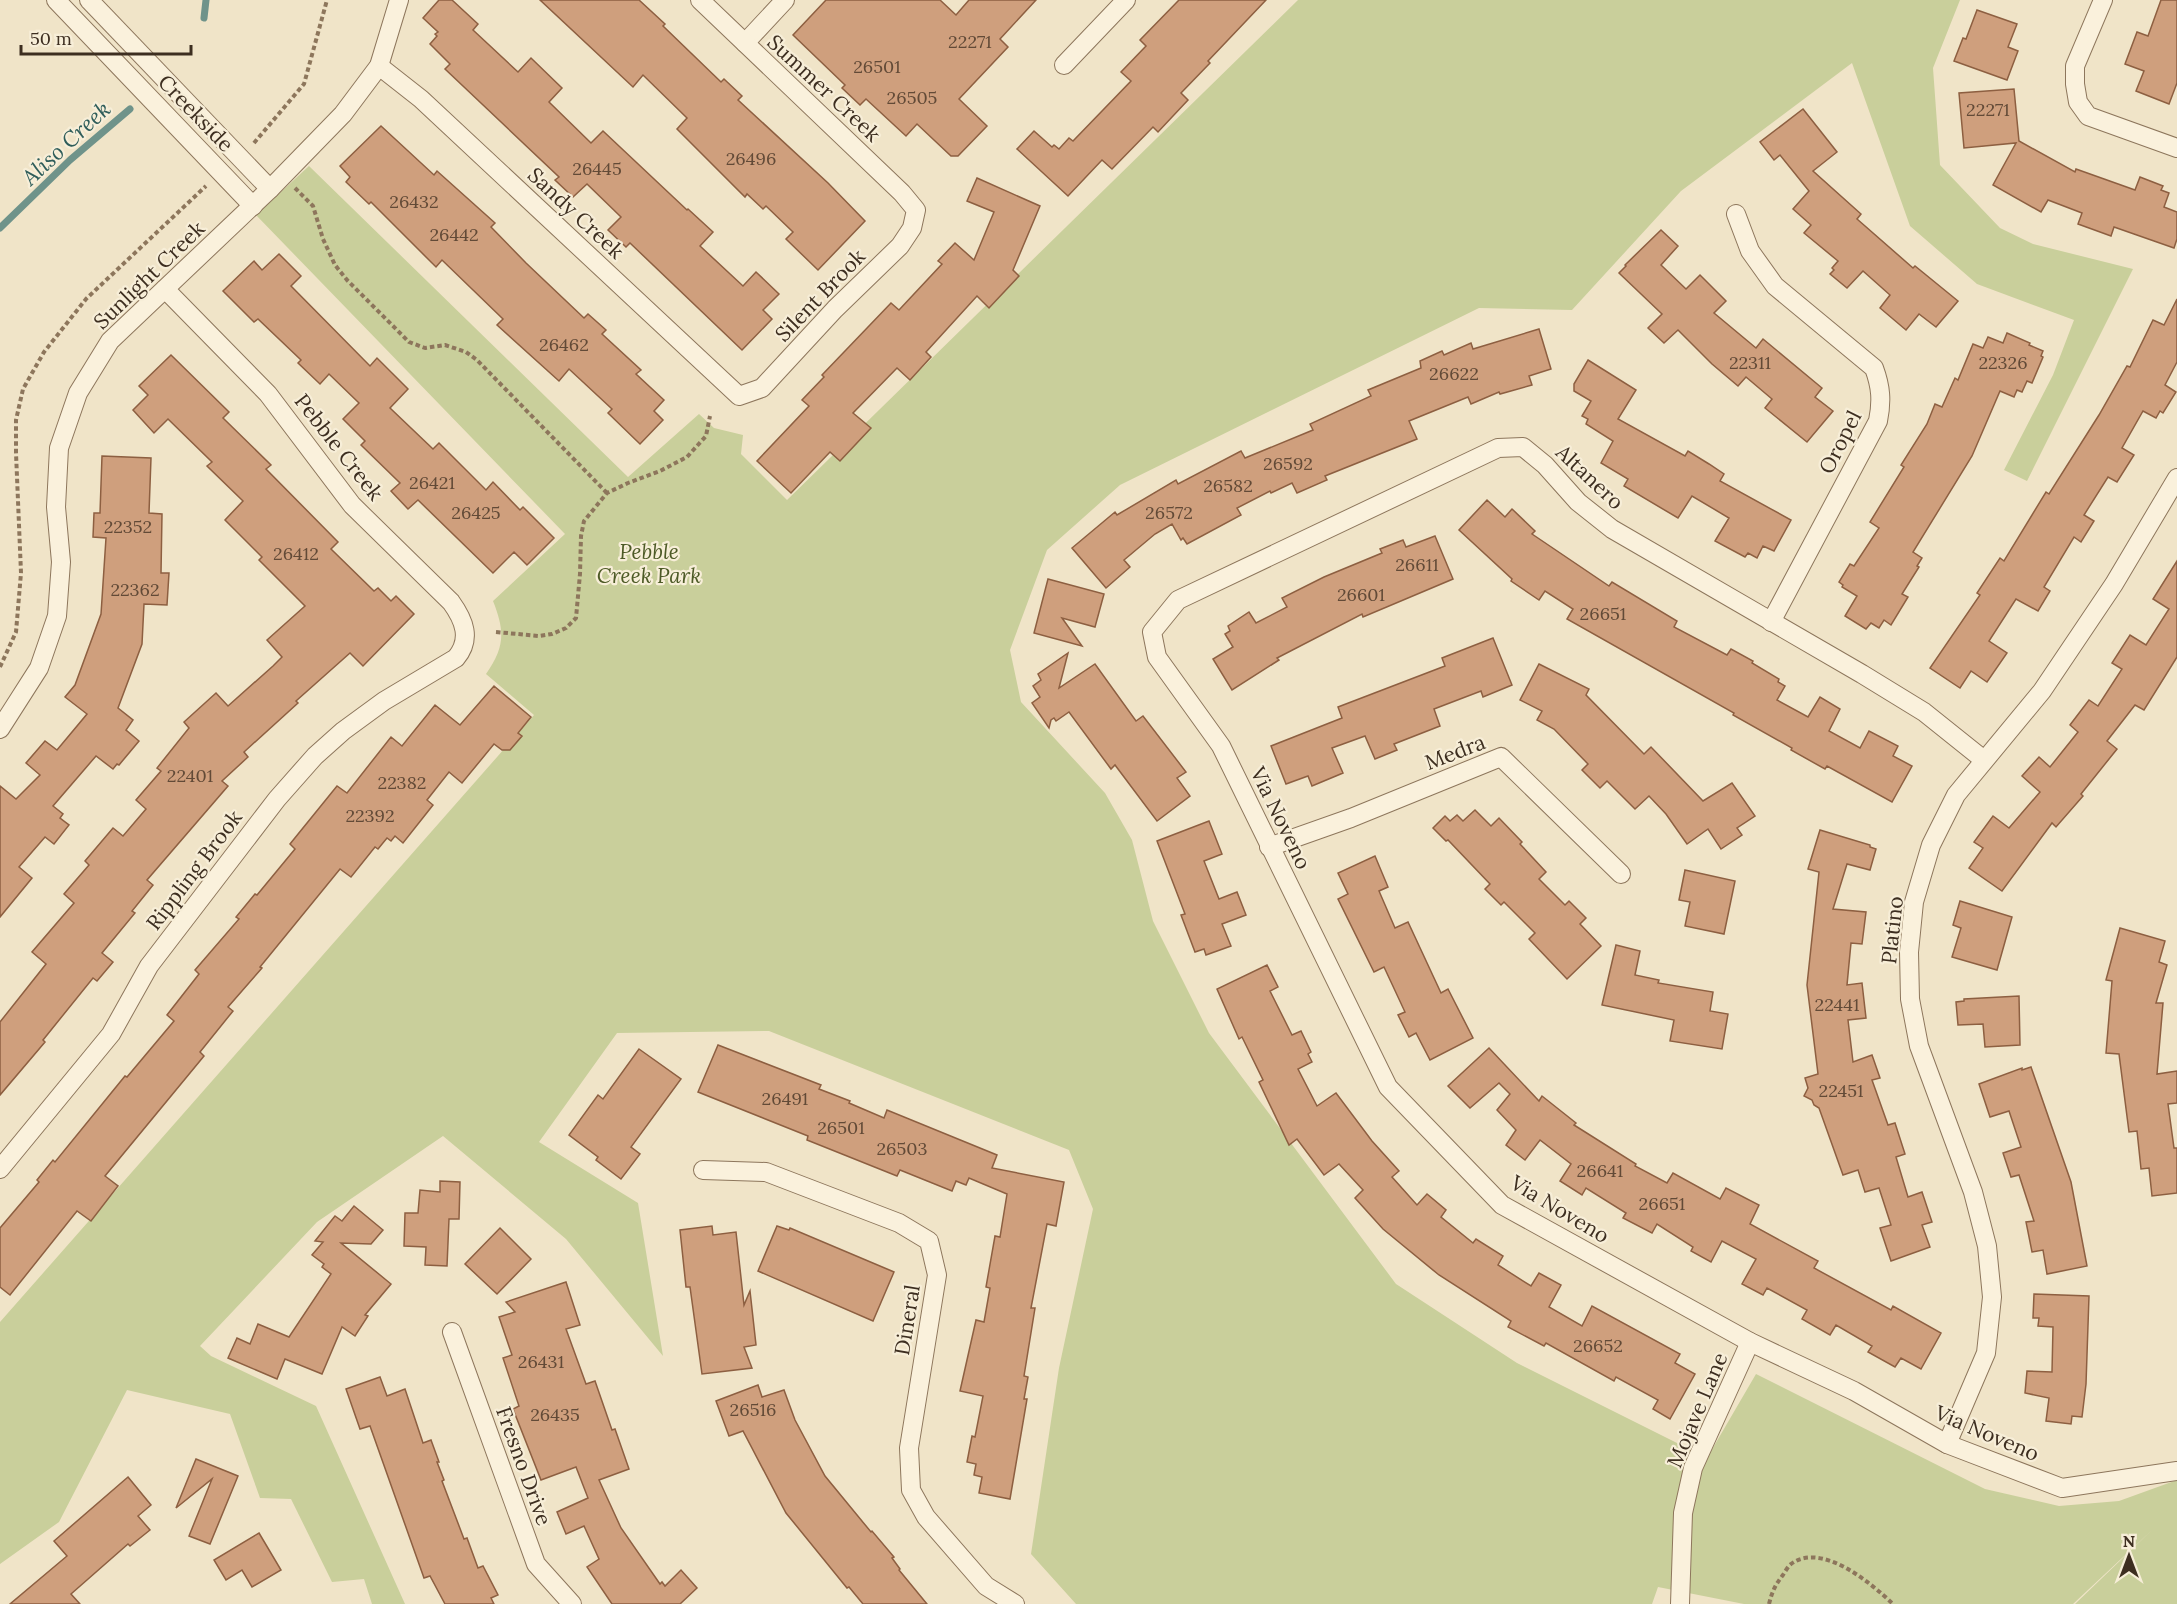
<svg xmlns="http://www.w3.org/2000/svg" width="2177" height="1604" font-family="Lora,serif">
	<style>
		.green { fill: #c9cf9b }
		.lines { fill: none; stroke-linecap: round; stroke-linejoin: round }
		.stream { stroke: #6f938a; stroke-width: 7 }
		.building { fill: #cf9f7d; stroke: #8d5f41; stroke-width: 1.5 }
		.street-casing { stroke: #8d765c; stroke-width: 20 }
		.path { stroke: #8d765c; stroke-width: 4; stroke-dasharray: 4.5 3; stroke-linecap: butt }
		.street { stroke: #faf1dc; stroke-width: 18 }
		.labels { text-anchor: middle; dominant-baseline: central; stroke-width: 4.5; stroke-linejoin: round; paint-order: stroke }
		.number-label { font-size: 18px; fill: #624a37 }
		.street-label { font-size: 21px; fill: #3d2e20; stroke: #f7eed8 }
		.park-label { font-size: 21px; font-style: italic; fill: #4d5a26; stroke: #f7eed8 }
		.water-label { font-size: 22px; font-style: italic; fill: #2f5d5a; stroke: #f7eed8 }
	</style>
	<rect width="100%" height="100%" fill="#f0e4c8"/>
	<!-- green -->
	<path class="green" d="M1298,0H1960L1933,68L1940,165L2000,228L2033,244L2133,269L2027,481L2004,470L2053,375L2074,320L1977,284L1910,226L1852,63L1681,191L1572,310L1479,308L1120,485L1047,550L1010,650L1021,702L1105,793L1132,840L1153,921L1209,1033L1396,1284L1517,1363L1707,1458L1756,1374L1985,1489L2059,1506L2119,1501L2177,1480V1604H2075L2152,1530L2073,1604H1744L1658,1587L1652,1604H1076L1031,1554L1059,1368L1093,1209L1069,1150L769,1031L617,1033L539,1142L638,1203L663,1356L566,1239L443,1136L317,1222L200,1346L211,1356L316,1406L405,1604H372L364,1579L332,1582L291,1499L260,1498L230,1414L127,1390L59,1522L0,1564V1322L534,715L486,674C505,647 505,631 493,601L565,534L256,215L309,166L628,477L699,414L714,428L743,435L741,454L787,500Z"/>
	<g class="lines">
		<!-- stream -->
		<g class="stream">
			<path d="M204,18L206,0"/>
			<path d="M0,228L70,160L130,109"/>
		</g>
	</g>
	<!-- building -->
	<g class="building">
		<path d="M439,0H452L478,24L473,30L518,72L531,58L562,88L549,102L591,143L603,131L687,210L688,209L713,232L700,246L743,286L756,272L779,294L763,310L772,319L742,350L630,243L626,247L608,230L621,217L587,184L573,197L555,180L559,177L445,69L450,64L430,44L437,36L435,34L438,32L423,18Z"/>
		<path d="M540,0H639L665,24L663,26L721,82L724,79L742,96L738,100L828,183L865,221L818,270L786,239L793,232L766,206L763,209L747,194L745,197L677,129L687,118L643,75L633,87Z"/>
		<path d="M826,0H940L956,15L969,0H1036L1000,39L1008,47L959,99L987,126L958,156H951L917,124L906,136L866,99L860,105L842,88L845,85L793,35Z"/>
		<path d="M1179,0H1266L1208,61L1210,63L1181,93L1188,100L1158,132L1153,127L1112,169L1102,160L1068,196L1017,149L1034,131L1052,147L1054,145L1059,149L1069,138L1073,141L1131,81L1121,72L1146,46L1140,40Z"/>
		<path d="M2161,0H2177V83L2169,104L2136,91L2144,71L2125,64L2137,32L2148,36Z"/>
		<path d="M1977,10L2017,24L2008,47L2018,51L2007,80L1954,61L1963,38L1966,39Z"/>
		<path d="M2014,89L2019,141L2075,172L2076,169L2135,190L2140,177L2163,186L2161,190L2169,193L2164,207L2177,212V239L2174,248L2114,227L2111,236L2078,224L2082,213L2048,200L2041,212L1993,185L2016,143L1964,148L1959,93Z"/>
		<path d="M1803,109L1837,152L1813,171L1861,214L1857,219L1913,268L1915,266L1958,301L1936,327L1919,314L1906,330L1880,308L1890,295L1863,271L1847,288L1830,274L1834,270L1832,268L1838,261L1804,233L1811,225L1793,209L1809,191L1780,155L1774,160L1760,142Z"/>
		<path d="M381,126L434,175L437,171L495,223L491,227L526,263L584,318L588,314L606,330L602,334L641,370L636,374L664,400L654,411L663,420L640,444L608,413L612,409L569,369L559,381L497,325L503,319L442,260L436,267L371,202L369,204L346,182L350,177L340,166Z"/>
		<path d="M977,178L1040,206L1013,270L1019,276L989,308L977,296L926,352L931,357L910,380L897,368L853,413L871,428L840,461L830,452L791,493L757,461L809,406L802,400L824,377L822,375L891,303L899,310L942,264L938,261L955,243L974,260L994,212L967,201Z"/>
		<path d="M1661,230L1678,246L1661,265L1686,289L1700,275L1726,301L1714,313L1756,348L1763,339L1822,388L1815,397L1833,411L1807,442L1765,408L1772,399L1746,377L1738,386L1712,364L1678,330L1664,343L1648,328L1662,314L1619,273L1626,266L1625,265Z"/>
		<path d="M279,254L301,276L291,286L370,366L377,358L408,389L390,408L433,449L439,443L486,490L493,482L520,510L523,507L554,538L527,565L514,552L493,573L418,500L408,509L391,491L400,483L361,445L365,441L343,419L359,403L329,374L320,384L298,363L301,360L258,319L254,322L223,291L254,261L262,270Z"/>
		<path d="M2177,299V362L2165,385L2176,392L2163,413L2160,411L2156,418L2143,411L2122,448L2134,455L2117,482L2108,477L2084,515L2094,521L2081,542L2074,537L2044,587L2050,591L2038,611L2016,599L1989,641L2007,653L1987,682L1971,671L1960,688L1930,668L1980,595L1977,593L2000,558L2004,561L2046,492L2049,494L2099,415L2127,366L2130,367L2153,320L2164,325Z"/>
		<path d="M1539,329L1551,369L1529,376L1532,385L1500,394L1499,392L1471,404L1468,397L1409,421L1417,439L1325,476L1327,480L1297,493L1292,483L1271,493L1270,491L1237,508L1241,515L1187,544L1183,538L1181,540L1172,524L1155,534L1124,560L1130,567L1106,588L1072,548L1115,512L1117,515L1176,480L1178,484L1241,451L1245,458L1313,430L1310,424L1371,396L1368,390L1421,368L1420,361L1442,351L1444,355L1471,343L1473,349Z"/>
		<path d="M2007,333L2030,343L2029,345L2043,351L2041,356L2043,357L2032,383L2027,381L2022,392L2017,390L2014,397L2000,391L1972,456L1913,552L1922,558L1917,566L1919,567L1902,594L1908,597L1891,625L1884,620L1879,628L1871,623L1866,629L1845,616L1857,596L1842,587L1843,585L1839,582L1850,564L1854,566L1879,528L1870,522L1904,467L1901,465L1927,424L1935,404L1942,407L1955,378L1958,380L1973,344L1983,348L1988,337L2003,343Z"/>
		<path d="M171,355L229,412L223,418L271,465L266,469L338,542L331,549L374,591L378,588L391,601L396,596L414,614L363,666L350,653L296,701L298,703L244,752L248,757L222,781L228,786L147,880L153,885L132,911L135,913L102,953L113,962L97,981L93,978L43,1040L45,1042L0,1095V1022L46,964L32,952L74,903L64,894L89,865L85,861L113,828L123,836L146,809L136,800L161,771L157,768L189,728L184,722L216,693L228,706L273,666L282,657L267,640L305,606L259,560L262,557L225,520L243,501L207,466L212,462L168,419L154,433L133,410L148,395L139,386Z"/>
		<path d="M1588,360L1636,390L1618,419L1685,456L1688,451L1709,464L1724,474L1720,481L1791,520L1774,551L1763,546L1757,558L1748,553L1745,557L1715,541L1729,518L1692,496L1678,518L1624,486L1628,479L1601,463L1613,441L1586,424L1588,419L1582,416L1591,401L1574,391V384Z"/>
		<path d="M102,456L151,458L149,513L162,514L161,573H169L167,605L144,604L142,644L118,708L133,720L126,730L139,741L119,765L117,764L113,769L96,756L53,806L63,814L60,818L69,825L54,844L45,837L19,867L32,878L0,917V786L16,799L40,775L26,763L45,741L57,750L87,714L65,697L75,685L101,614L106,538L93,537L94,513H100Z"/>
		<path d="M1487,500L1505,517L1512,509L1535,531L1532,534L1609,586L1612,582L1677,621L1674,627L1727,655L1731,649L1753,661L1752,663L1779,679L1778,682L1785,686L1777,700L1808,717L1820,697L1840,709L1829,731L1860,748L1869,731L1898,746L1893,756L1912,766L1892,802L1827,766L1825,769L1791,750L1792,748L1733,715L1734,713L1567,619L1573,609L1545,591L1539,600L1511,581L1512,579L1459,530Z"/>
		<path d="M1435,536L1453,579L1363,617L1362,614L1277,658L1279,660L1232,690L1213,659L1233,647L1225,634L1230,631L1228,626L1249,612L1256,623L1287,607L1282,598L1324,577L1382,553L1380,549L1403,540L1406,547Z"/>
		<path d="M2177,561V657L2144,710L2135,705L2107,741L2117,749L2081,794L2083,796L2056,827L2052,823L2002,891L1969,868L1983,848L1974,842L1993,816L2009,828L2040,792L2022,776L2039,757L2050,767L2078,732L2070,725L2089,700L2098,706L2122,669L2112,663L2130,635L2146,645L2169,609L2153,599Z"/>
		<path d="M1048,579L1104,594L1095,627L1062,618L1082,646L1034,633Z"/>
		<path d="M1493,638L1512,685L1483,697L1481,691L1434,709L1440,726L1394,744L1397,750L1375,759L1365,736L1332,748L1343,773L1312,786L1308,776L1286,784L1271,746L1342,718L1338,707L1445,666L1442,658Z"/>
		<path d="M1068,653L1059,688L1095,664L1136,721L1143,716L1186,772L1177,778L1190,796L1157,821L1115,765L1111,769L1069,712L1056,721L1054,718L1051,720L1049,728L1032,703L1040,697L1033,686L1041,680L1038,674Z"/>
		<path d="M1539,664L1589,689L1586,695L1644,754L1651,747L1703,801L1732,783L1755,816L1737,828L1742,835L1721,849L1708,829L1687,844L1666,814L1649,796L1635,809L1607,781L1600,788L1582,770L1588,764L1554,729L1537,720L1542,711L1520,700Z"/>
		<path d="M494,686L531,717L518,733L522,736L510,750H502L494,744L462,783L449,772L427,800L433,805L403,843L395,836L391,841L387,838L378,849L375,847L351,877L340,869L260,967L262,968L228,1007L233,1011L200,1052L204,1056L105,1176L118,1186L91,1221L77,1211L10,1295L0,1287V1228L39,1182L37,1180L53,1160L55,1162L125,1076L127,1077L174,1021L167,1015L199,974L195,970L239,919L236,917L255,894L257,895L295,849L290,844L337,786L347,793L391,737L402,746L435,705L460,725Z"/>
		<path d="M1475,810L1491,826L1499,818L1522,842L1520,844L1546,872L1539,879L1565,905L1569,901L1586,918L1580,924L1601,946L1567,979L1529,939L1535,933L1504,902L1501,905L1485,889L1490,884L1448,840L1446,841L1433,828L1445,816L1450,821L1457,815L1463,821Z"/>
		<path d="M1209,821L1222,854L1204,861L1219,899L1237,892L1246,915L1222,924L1231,946L1206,955L1204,949L1195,952L1181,915L1185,914L1157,841Z"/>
		<path d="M1820,830L1870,845V847L1876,849L1870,870L1847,864L1833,909L1866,912L1862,944L1851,943L1847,985L1862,983L1866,1018L1848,1020L1853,1062L1872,1055L1880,1078L1872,1080L1888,1125L1895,1123L1905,1154L1896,1157L1908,1197L1922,1192L1932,1222L1922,1225L1930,1247L1891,1261L1880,1228L1891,1225L1879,1188L1865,1192L1858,1170L1843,1175L1819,1108L1814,1105L1812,1100L1804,1096L1808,1088L1805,1078L1818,1074L1807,985L1819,872L1808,869Z"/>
		<path d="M1375,856L1388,887L1379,891L1395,928L1408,922L1441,993L1448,989L1473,1038L1430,1060L1416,1033L1409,1037L1398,1015L1405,1012L1384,967L1374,972L1338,899L1348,894L1338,873Z"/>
		<path d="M1685,870L1735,881L1724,934L1685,926L1690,902L1679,900Z"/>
		<path d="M1960,901L2012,917L1997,970L1952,957L1961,928L1953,925Z"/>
		<path d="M2120,928L2165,941L2159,962L2167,965L2156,1003H2163L2157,1074L2177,1071V1103L2168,1104L2174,1148H2177V1193L2152,1196L2149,1168L2141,1169L2137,1131L2129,1132L2119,1054L2106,1053L2112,981L2106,980Z"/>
		<path d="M1616,945L1640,951L1635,975L1659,980L1658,983L1713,992L1710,1011L1728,1014L1722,1049L1670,1041L1674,1020L1602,1005Z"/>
		<path d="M1267,965L1278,987L1270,991L1292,1035L1301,1031L1311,1052L1308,1054L1312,1062L1298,1069L1317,1106L1336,1093L1372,1141L1399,1171L1392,1177L1417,1205L1427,1194L1446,1210L1441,1217L1473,1243L1476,1239L1503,1256L1498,1265L1531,1286L1539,1273L1561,1285L1549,1307L1582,1326L1592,1306L1680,1354L1675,1363L1695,1374L1670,1419L1653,1409L1658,1400L1616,1377L1614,1381L1546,1343L1544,1346L1508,1327L1511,1321L1439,1275L1383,1229L1355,1198L1363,1190L1339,1164L1324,1175L1297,1139L1289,1145L1259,1082L1263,1080L1242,1037L1239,1039L1217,989Z"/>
		<path d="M2019,996L2020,1045L1985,1047L1983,1024L1958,1025L1956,1002L1964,1001V999Z"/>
		<path d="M718,1045L821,1085L819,1089L850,1101L849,1103L884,1118L887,1110L997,1155L992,1168L1064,1182L1056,1226L1047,1224L1031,1308H1035L1024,1376L1028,1377L1024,1399H1027L1010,1499L979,1493L982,1477L974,1475L976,1464L967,1462L972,1436L975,1437L983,1396L960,1391L976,1320L984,1322L990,1288L986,1287L995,1236L1000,1237L1007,1194L969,1178L966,1185L956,1181L952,1191L900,1170L897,1176L807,1140L808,1136L698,1092Z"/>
		<path d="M1489,1048L1539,1101L1542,1096L1576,1123L1574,1125L1636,1164L1635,1166L1667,1183L1673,1173L1720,1199L1726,1188L1759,1205L1750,1224L1818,1261L1814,1268L1891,1310L1893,1306L1941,1333L1921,1369L1901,1358L1895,1367L1868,1352L1872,1346L1836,1325L1830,1335L1802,1319L1807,1310L1767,1288L1763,1295L1742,1284L1756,1259L1722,1241L1711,1262L1691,1251L1693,1247L1657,1224L1652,1233L1623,1218L1626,1213L1586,1188L1582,1195L1560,1181L1571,1164L1540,1140L1525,1160L1506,1145L1516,1130L1497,1110L1510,1094L1499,1083L1470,1108L1448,1086Z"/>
		<path d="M639,1049L681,1079L631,1147L640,1154L621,1179L596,1160L598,1157L569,1135L598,1095L603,1099Z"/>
		<path d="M2031,1067L2071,1182L2087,1266L2047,1274L2043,1250L2032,1252L2026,1222L2034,1221L2019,1175L2011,1177L2003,1153L2021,1147L2009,1111L1990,1117L1979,1084L2022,1068V1070Z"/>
		<path d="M440,1181L460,1182L459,1219H449L447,1266L425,1265L426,1247L404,1246L405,1213H418L420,1190L440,1192Z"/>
		<path d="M354,1206L383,1230L371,1244L341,1243L391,1284L365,1315L368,1316L355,1336L342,1327L322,1374L285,1359L277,1379L228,1358L237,1338L250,1344L258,1324L289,1337L331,1274L322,1267L324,1264L312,1255L323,1242L315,1241L335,1216L342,1221Z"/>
		<path d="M712,1226L713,1235L736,1232L744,1305L750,1291L756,1345L744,1347L752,1368L702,1374L690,1287H686L680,1230Z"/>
		<path d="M777,1226L789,1230L790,1228L894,1272L873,1321L758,1271Z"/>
		<path d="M500,1228L531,1259L497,1294L465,1264Z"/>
		<path d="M566,1282L580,1325L566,1329L586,1384L595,1381L612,1430L615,1429L629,1469L599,1480L621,1528L660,1584L662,1582L665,1586L681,1570L697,1588L680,1604H612L587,1567L599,1559L584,1526L566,1534L557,1512L588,1498L576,1467L541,1480L513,1409L519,1406L503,1358L512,1355L499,1317L515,1312L506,1302Z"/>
		<path d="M2034,1294L2089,1296L2086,1384L2082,1417L2072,1416L2071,1424L2046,1421L2049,1398L2025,1393L2027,1371L2052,1372L2053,1327L2038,1326L2039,1318H2033Z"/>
		<path d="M380,1377L387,1396L405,1389L423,1443L431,1440L439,1462H437L444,1480L442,1481L464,1539L467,1538L478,1568L483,1566L498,1595L491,1598L494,1604H445L430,1576L424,1578L370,1426L360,1429L346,1389Z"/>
		<path d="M758,1385L762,1397L784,1390L795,1420L825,1476L871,1532L872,1531L894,1557L892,1558L900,1569L899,1570L927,1604H863L849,1587L847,1588L786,1513L743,1431L729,1436L716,1401Z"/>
		<path d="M196,1459L238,1476L210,1544L189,1536L212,1479L176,1508Z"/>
		<path d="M128,1477L151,1505L138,1516L150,1530L130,1546L128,1544L71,1594L80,1604H10L67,1556L54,1541Z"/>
		<path d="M259,1533L281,1570L252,1587L242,1570L226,1580L214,1560Z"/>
	</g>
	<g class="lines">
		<defs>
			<g id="street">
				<path d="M56,0L253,206"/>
				<path d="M89,0L270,189"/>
				<path d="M2103,0L2075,66V84L2078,102L2088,116L2177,148"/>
				<path d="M745,43L785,0"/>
				<path d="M1064,65L1126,0"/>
				<path d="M379,66L421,99L739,396L762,388L835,309L900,246L912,228L916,210L902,193L700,0"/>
				<path d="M1736,214L1750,251L1775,286L1874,368C1881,387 1882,401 1878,421L1771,622"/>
				<path d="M0,729L39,668L57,616L61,562L56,507L59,448L78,393L110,341L270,189L343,114L379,66L399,0"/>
				<path d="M1984,760L1924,712L1862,674L1612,529L1578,502L1545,465L1523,447L1498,448L1178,600L1152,632L1157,657L1221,746L1388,1087L1502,1205L1750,1342L1854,1391L1947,1444L2062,1488L2177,1471"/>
				<path d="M1269,847L1351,818L1501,757L1621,874"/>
				<path d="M0,1169L111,1034L149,966L277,799L315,756L343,731L384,701L456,658C472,639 464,620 451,602L352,505L268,394L165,289"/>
				<path d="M703,1170L766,1172L899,1223L929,1241L937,1275L909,1448L911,1490L926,1517L986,1586L1015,1604"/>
				<path d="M452,1332L536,1564L572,1604"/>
				<path d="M1947,1444L1986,1353L1992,1297L1987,1246L1973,1192L1919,1046L1910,999L1909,952L1914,902L1931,845L1956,795L2042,691L2114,584L2177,478"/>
				<path d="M1680,1604L1683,1513L1693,1468L1750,1342"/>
			</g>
		</defs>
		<!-- street casing -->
		<use href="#street" class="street-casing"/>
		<!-- path -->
		<g class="path">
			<path d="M254,143L304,84L327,0"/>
			<path d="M295,188L313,206L323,239L335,265L347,280L409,342L425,348L445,345L466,352L477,360L607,493"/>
			<path d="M496,632L539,636L552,634L566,628L576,618L580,574L581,536L584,521L607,493L628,483L660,471L687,457L706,436L710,416"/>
			<path d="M0,667L16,632L21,573L16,453V420L23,389L44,352L86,299L206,186"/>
			<path d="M1769,1604C1772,1592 1775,1585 1783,1575C1785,1572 1788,1566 1791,1564C1822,1541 1872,1584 1893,1604"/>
		</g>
		<!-- street -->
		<use href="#street" class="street"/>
	</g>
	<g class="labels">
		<!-- number labels -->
		<g class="number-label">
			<text x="970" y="41">22271</text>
			<text x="877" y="66">26501</text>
			<text x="912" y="97">26505</text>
			<text x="1988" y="109">22271</text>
			<text x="751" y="158">26496</text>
			<text x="597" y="168">26445</text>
			<text x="414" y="201">26432</text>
			<text x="454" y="234">26442</text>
			<text x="564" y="344">26462</text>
			<text x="1750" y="362">22311</text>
			<text x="2003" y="362">22326</text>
			<text x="1454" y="373">26622</text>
			<text x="1288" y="463">26592</text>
			<text x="432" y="482">26421</text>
			<text x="1228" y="485">26582</text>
			<text x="476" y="512">26425</text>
			<text x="1169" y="512">26572</text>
			<text x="128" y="526">22352</text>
			<text x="296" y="553">26412</text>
			<text x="1417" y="564">26611</text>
			<text x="135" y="589">22362</text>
			<text x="1361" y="594">26601</text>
			<text x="1603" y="613">26651</text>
			<text x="190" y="775">22401</text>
			<text x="402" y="782">22382</text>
			<text x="370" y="815">22392</text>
			<text x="1837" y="1004">22441</text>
			<text x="1841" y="1090">22451</text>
			<text x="785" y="1098">26491</text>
			<text x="841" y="1127">26501</text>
			<text x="902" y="1148">26503</text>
			<text x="1600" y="1170">26641</text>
			<text x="1662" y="1203">26651</text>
			<text x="1598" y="1345">26652</text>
			<text x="541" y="1361">26431</text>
			<text x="753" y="1409">26516</text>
			<text x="555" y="1414">26435</text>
		</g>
		<!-- street labels -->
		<g class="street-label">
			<text transform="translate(824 88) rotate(43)">Summer Creek</text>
			<text transform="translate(196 113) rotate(46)">Creekside</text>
			<text transform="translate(576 213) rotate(43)">Sandy Creek</text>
			<text transform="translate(149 275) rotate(-44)">Sunlight Creek</text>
			<text transform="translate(820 295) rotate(-46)">Silent Brook</text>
			<text transform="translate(1840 442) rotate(-63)">Oropel</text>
			<text transform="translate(339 447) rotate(52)">Pebble Creek</text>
			<text transform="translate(1590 477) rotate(43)">Altanero</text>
			<text transform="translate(1455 752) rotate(-21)">Medra</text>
			<text transform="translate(1281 818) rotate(64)">Via Noveno</text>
			<text transform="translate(194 870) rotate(-53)">Rippling Brook</text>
			<text transform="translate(1892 930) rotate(-84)">Platino</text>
			<text transform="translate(1560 1209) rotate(31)">Via Noveno</text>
			<text transform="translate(907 1320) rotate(-81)">Dineral</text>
			<text transform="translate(1697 1410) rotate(-67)">Mojave Lane</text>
			<text transform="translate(1987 1433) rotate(23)">Via Noveno</text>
			<text transform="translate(524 1466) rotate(70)">Fresno Drive</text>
		</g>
		<!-- park labels -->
		<g class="park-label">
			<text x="649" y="551">Pebble<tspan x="649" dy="24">Creek Park</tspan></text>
		</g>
		<!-- water labels -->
		<g class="water-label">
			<text transform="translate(66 143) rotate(-43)">Aliso Creek</text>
		</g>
	</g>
	<!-- north arrow -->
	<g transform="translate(2129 1556)" stroke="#f7eed8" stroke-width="4.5" paint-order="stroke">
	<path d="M0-4.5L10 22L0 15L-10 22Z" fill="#3d2e20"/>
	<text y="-9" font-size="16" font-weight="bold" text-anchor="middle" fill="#3d2e20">N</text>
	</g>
	<!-- scale -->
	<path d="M21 45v9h170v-9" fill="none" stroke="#3d2e20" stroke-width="3"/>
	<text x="30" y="45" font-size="18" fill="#3d2e20" stroke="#f7eed8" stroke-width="4.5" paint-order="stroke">50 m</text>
</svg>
